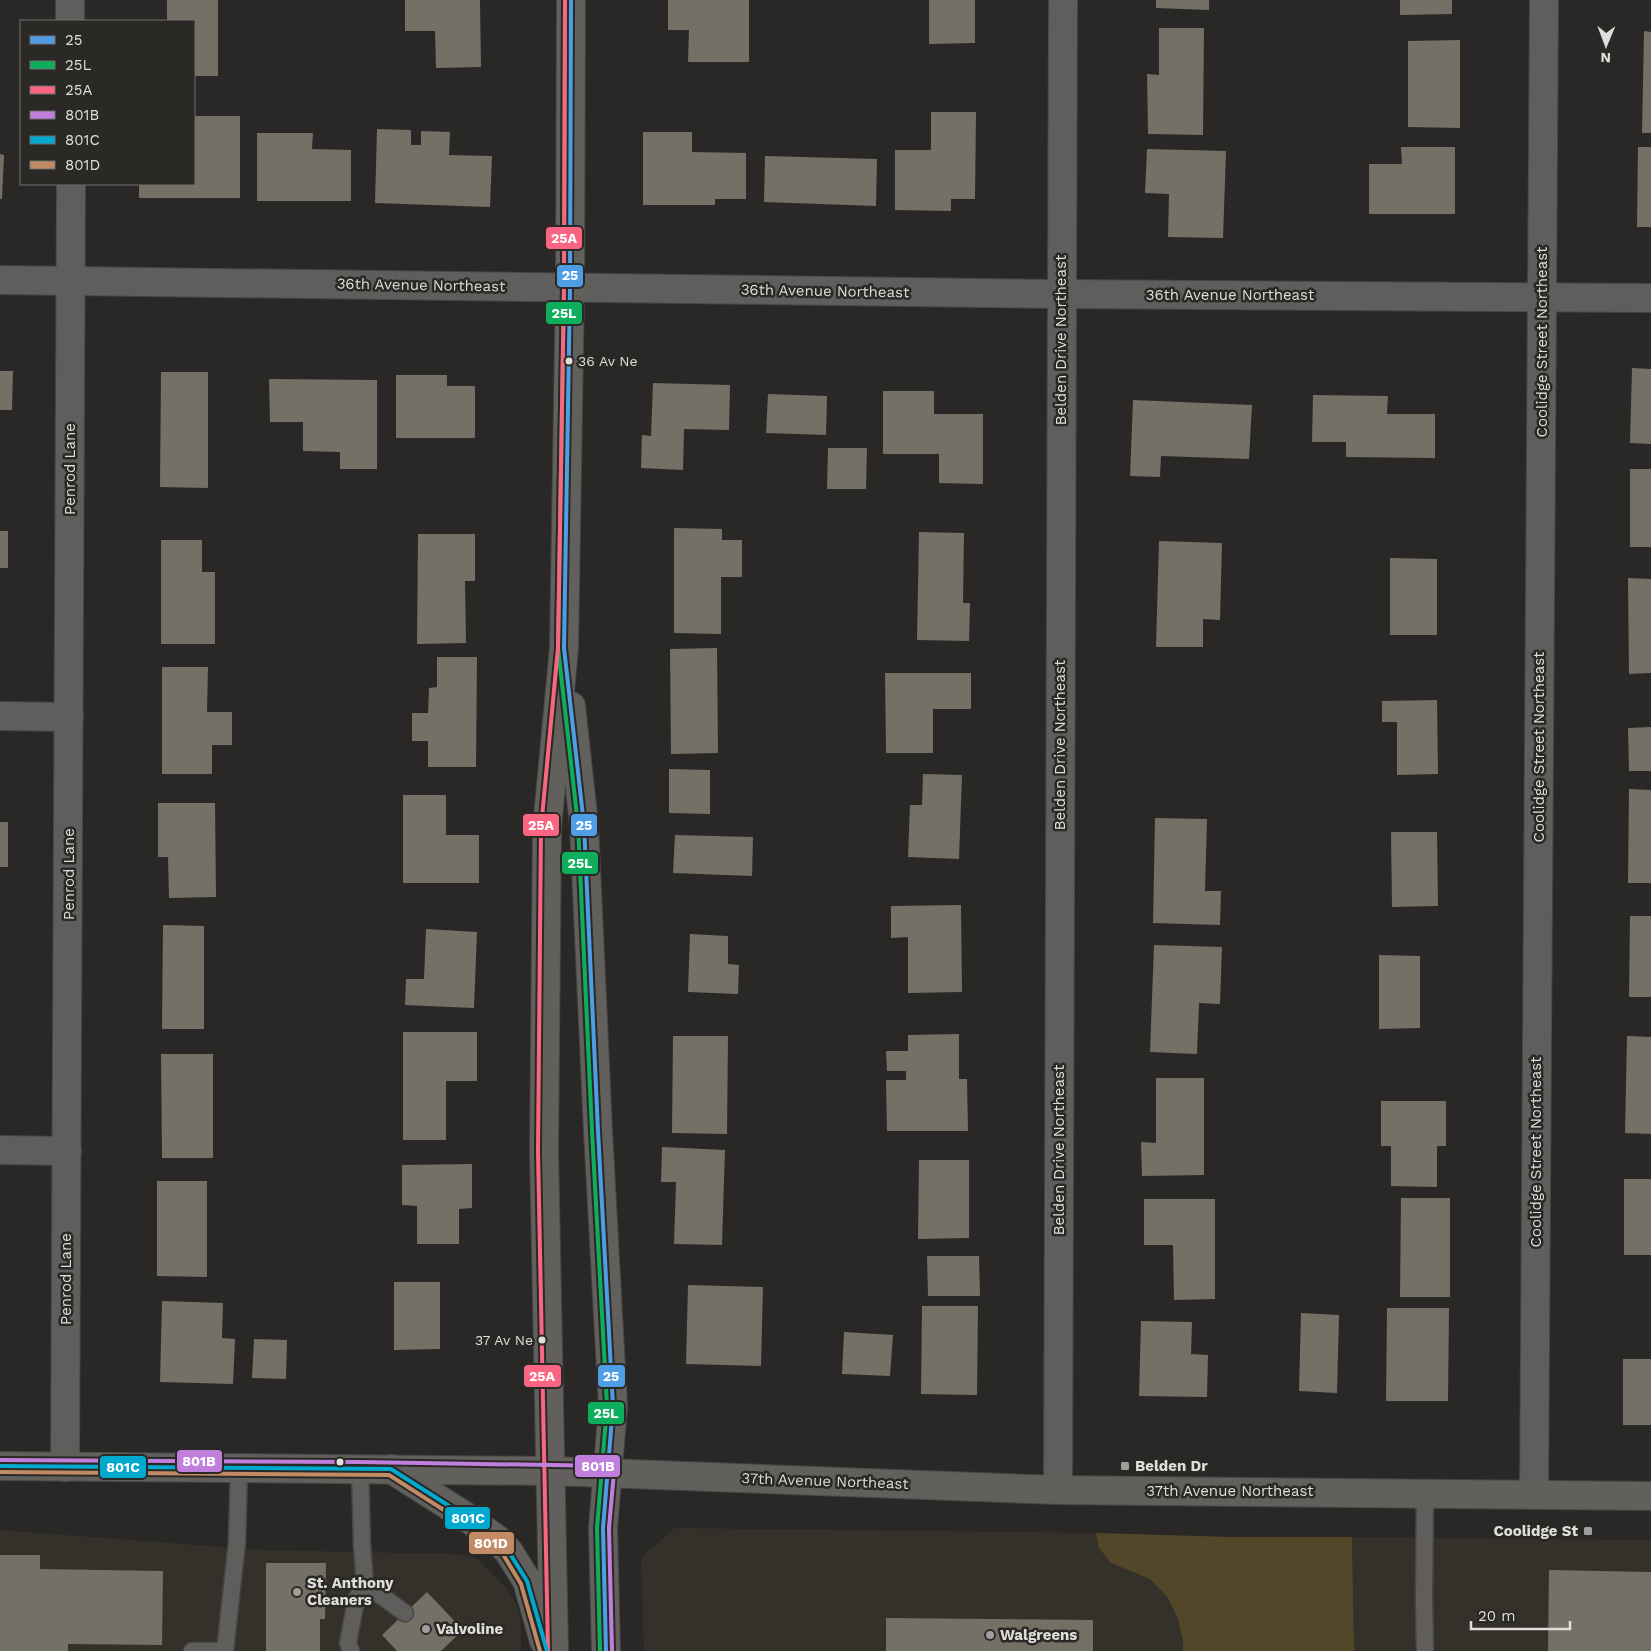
<svg xmlns="http://www.w3.org/2000/svg" width="1651" height="1651" font-family="'Work Sans',sans-serif">
	<style>
		.built { fill: #333129 }
		.green { fill: #53472a }
		.building { fill: #747065 }
		.lines { fill: none; stroke-linecap: round; stroke-linejoin: round }
		.lane-casing { stroke: #474645; stroke-width: 19 }
		.street-casing { stroke: #474645; stroke-width: 30 }
		.secondary-casing { stroke: #474645; stroke-width: 30 }
		.lane { stroke: #5f5e5d; stroke-width: 16 }
		.street { stroke: #5f5e5d; stroke-width: 28 }
		.secondary { stroke: #62605d; stroke-width: 28 }
		.bus-1-casing { stroke: #2a2926; stroke-width: 8 }
		.bus-2-casing { stroke: #2a2926; stroke-width: 8 }
		.bus-3-casing { stroke: #2a2926; stroke-width: 8 }
		.bus-4-casing { stroke: #2a2926; stroke-width: 8 }
		.bus-5-casing { stroke: #2a2926; stroke-width: 8 }
		.bus-6-casing { stroke: #2a2926; stroke-width: 8 }
		.bus-1 { stroke: #4d9ee5; stroke-width: 4 }
		.bus-2 { stroke: #0daf5c; stroke-width: 4 }
		.bus-3 { stroke: #fa6682; stroke-width: 4 }
		.bus-4 { stroke: #c07fdc; stroke-width: 4 }
		.bus-5 { stroke: #00a9ce; stroke-width: 4 }
		.bus-6 { stroke: #c18c65; stroke-width: 4 }
		.bus-dot { fill: #dfdedc; stroke: #2a2926; stroke-width: 2 }
		.poi-dot { fill: #9f9e9d; stroke: #2a2926; stroke-width: 2 }
		.labels { text-anchor: middle; dominant-baseline: central; stroke-width: 5; stroke-linejoin: round; paint-order: stroke }
		.bus-label { font-size: 14px; fill: #dfdedc; stroke: #2a2926; text-anchor: start }
		.street-label { font-size: 15px; fill: #dfdedc; stroke: #2a2926 }
		.poi-label { font-size: 15px; font-weight: bold; fill: #dfdedc; stroke: #2a2926; text-anchor: start }
		.line-badge { stroke: #2a2926; stroke-width: 2 }
		.badge-label { font-size: 14px; text-anchor: middle; font-weight: bold; fill: #fff }
	</style>
	<rect width="100%" height="100%" fill="#292827"/>
	<!-- built -->
	<g class="built">
		<path d="M675,1528L1096,1533L1099,1548L1111,1563L1150,1579L1168,1598L1178,1619L1183,1642V1651H644L641,1557Z"/>
		<path d="M0,1530L263,1550L457,1554L470,1556L479,1560L507,1588L517,1606L521,1626V1651H0Z"/>
		<path d="M1352,1537L1651,1540V1651H1354Z"/>
	</g>
	<!-- green -->
	<path class="green" d="M1096,1533L1232,1537H1352L1354,1651H1183V1642L1178,1619L1168,1598L1150,1579L1111,1563L1099,1548Z"/>
	<!-- building -->
	<g class="building">
		<path d="M167,0H218V76H194V21H167Z"/>
		<path d="M405,0H480L481,67L436,68L435,31H405Z"/>
		<path d="M668,0H749V62H688L689,30H668Z"/>
		<path d="M929,0H975V43L929,44Z"/>
		<path d="M1156,0H1209V10L1156,8Z"/>
		<path d="M1400,0H1452V14L1400,15Z"/>
		<path d="M1159,28H1204L1203,135L1148,134L1147,74L1159,75Z"/>
		<path d="M1644,31L1651,32V133H1642Z"/>
		<path d="M1460,40V128L1408,127V41Z"/>
		<path d="M931,112H976L975,199H951V211L895,210V150H931Z"/>
		<path d="M194,116H240V198H139V184H194Z"/>
		<path d="M377,129L411,130V145H421V131L450,132L449,155L492,156L490,207L375,203Z"/>
		<path d="M643,132H692V152L746,153V199H715V205H643Z"/>
		<path d="M257,133H313L312,149L351,150V201H257Z"/>
		<path d="M1401,147H1455V214H1369V164H1402Z"/>
		<path d="M1638,147H1651V227H1637Z"/>
		<path d="M1147,149L1226,151L1223,238L1168,237L1169,194L1145,193Z"/>
		<path d="M0,154L4,155L2,199H0Z"/>
		<path d="M765,156L877,159L876,206L764,202Z"/>
		<path d="M1632,368L1651,369V444L1630,443Z"/>
		<path d="M0,371H13L12,410H0Z"/>
		<path d="M161,372H208V488L160,487Z"/>
		<path d="M396,375H447V386H475V438H396Z"/>
		<path d="M269,379L377,380V469H340V452L303,451V422H270Z"/>
		<path d="M653,383L730,385L729,430L684,429L683,470L641,468L642,435L651,436Z"/>
		<path d="M883,391H934V414H983V484L939,483V454H883Z"/>
		<path d="M768,394L827,396L826,435L766,433Z"/>
		<path d="M1313,395L1388,396L1387,414H1435V458L1346,457V442H1312Z"/>
		<path d="M1133,400L1252,405L1249,459L1161,456L1160,477L1130,476Z"/>
		<path d="M828,448H867L866,489H827Z"/>
		<rect x="1630" y="469" width="21" height="78"/>
		<path d="M674,528L722,529V540H742V577H721V634L674,633Z"/>
		<rect x="0" y="531" width="8" height="37"/>
		<path d="M919,532L964,533L963,603H970L969,641L917,640Z"/>
		<path d="M418,534H475V581H465L466,643L417,644Z"/>
		<path d="M161,540H202V572H215V644H161Z"/>
		<path d="M1159,541L1222,543L1220,620L1203,619V647H1156Z"/>
		<path d="M1390,558L1437,559V635H1390Z"/>
		<path d="M1628,578L1651,579V673L1629,674Z"/>
		<path d="M717,648L718,753L671,754L670,649Z"/>
		<path d="M437,657H477L476,767H428V741H412V713H428L429,688L437,687Z"/>
		<path d="M162,667H208L207,712H232V745H212V774H162Z"/>
		<path d="M885,673H971V709H933V753H886Z"/>
		<path d="M1437,700L1438,774L1397,775V722H1382V701Z"/>
		<path d="M1651,727V771H1629L1628,728Z"/>
		<path d="M669,769L710,770V814L669,813Z"/>
		<path d="M923,774L962,775L959,859L908,857L910,805H922Z"/>
		<path d="M1629,789L1651,790V883H1628Z"/>
		<path d="M403,795H446V835H479V883H403Z"/>
		<path d="M158,803H215L216,897L169,898L168,857H158Z"/>
		<path d="M1155,818L1207,819L1205,891H1221L1220,925L1153,923Z"/>
		<rect x="0" y="822" width="8" height="45"/>
		<path d="M1391,832H1437L1438,906L1392,907Z"/>
		<path d="M675,835L753,837L752,876L673,873Z"/>
		<path d="M961,905L962,992L908,993V937L891,938V906Z"/>
		<path d="M1630,916H1651V997H1629Z"/>
		<path d="M163,925L204,926V1029H162Z"/>
		<path d="M426,929L477,932L474,1008L405,1005L406,979H424Z"/>
		<path d="M690,934L728,936V964L739,965L738,994L688,992Z"/>
		<path d="M1154,945L1222,947L1220,1004L1199,1003L1197,1054L1150,1052Z"/>
		<path d="M1379,955L1420,956V1028L1379,1029Z"/>
		<path d="M403,1032H477V1081H446V1140H403Z"/>
		<path d="M959,1034V1079H967L968,1131H887L886,1080H906V1071H887L886,1051H908V1035Z"/>
		<path d="M673,1036H728L727,1134L672,1133Z"/>
		<path d="M1627,1036L1651,1037V1134L1625,1133Z"/>
		<path d="M161,1054H213V1158H162Z"/>
		<path d="M1156,1078H1204V1175L1142,1176L1141,1142L1156,1143Z"/>
		<path d="M1381,1101H1446V1146H1437V1187L1391,1186V1146H1381Z"/>
		<path d="M662,1147L725,1150L722,1245L674,1244L676,1182H661Z"/>
		<path d="M919,1160H969V1238L918,1239Z"/>
		<path d="M472,1164V1208L459,1209V1244H417V1206L402,1205V1165Z"/>
		<rect x="1624" y="1179" width="27" height="76"/>
		<path d="M157,1181H207V1277L157,1276Z"/>
		<path d="M1401,1198H1450V1297H1400Z"/>
		<path d="M1144,1199H1215V1299L1174,1300L1173,1245H1144Z"/>
		<path d="M927,1256H979L980,1296H928Z"/>
		<path d="M394,1282H440V1349L394,1350Z"/>
		<path d="M688,1285L763,1287L761,1366L686,1364Z"/>
		<path d="M162,1301L223,1303L222,1338L235,1339L233,1384L160,1382Z"/>
		<path d="M922,1306H978L977,1395L921,1394Z"/>
		<path d="M1387,1308H1449L1448,1401H1386Z"/>
		<path d="M1301,1313L1339,1315L1337,1393L1299,1391Z"/>
		<path d="M1141,1321L1192,1322L1191,1354L1208,1355L1207,1397L1139,1396Z"/>
		<path d="M844,1332L893,1335L890,1376L842,1374Z"/>
		<path d="M254,1339L287,1340L286,1379L252,1378Z"/>
		<rect x="1623" y="1359" width="28" height="66"/>
		<path d="M0,1555H40V1569L163,1571L162,1645L68,1644V1651H0Z"/>
		<path d="M266,1563H326L325,1619H320V1651H266Z"/>
		<path d="M1549,1570L1651,1572V1651H1548Z"/>
		<path d="M427,1592L463,1630L441,1651H397L382,1635Z"/>
		<path d="M886,1618L1093,1620V1651H886Z"/>
	</g>
	<g class="lines">
		<defs>
			<g id="lane">
				<path d="M1425,1493L1424,1599L1425,1651"/>
				<path d="M365,1584L405,1613"/>
				<path d="M192,1651H225L237,1542L239,1468"/>
				<path d="M351,1651L348,1643L356,1600L365,1584L362,1545L360,1468"/>
			</g>
			<g id="street">
				<path d="M70,0V21"/>
				<path d="M0,280L1061,294L1651,298"/>
				<path d="M0,716L69,717"/>
				<path d="M0,1150L67,1151"/>
				<path d="M65,1467L71,184"/>
				<path d="M1058,1490L1063,0"/>
				<path d="M1534,1494L1544,0"/>
			</g>
			<g id="secondary">
				<path d="M571,706L584,825L598,1131L613,1406L603,1528L606,1651"/>
				<path d="M0,1466L551,1471L1058,1490L1651,1496"/>
				<path d="M391,1469L465,1516L498,1540L509,1552L527,1581L544,1641"/>
				<path d="M554,1651L544,1151L547,828L564,648L570,287L571,0"/>
			</g>
		</defs>
		<!-- lane casing -->
		<use href="#lane" class="lane-casing"/>
		<!-- street casing -->
		<use href="#street" class="street-casing"/>
		<!-- secondary casing -->
		<use href="#secondary" class="secondary-casing"/>
		<!-- lane -->
		<use href="#lane" class="lane"/>
		<!-- street -->
		<use href="#street" class="street"/>
		<!-- secondary -->
		<use href="#secondary" class="secondary"/>
		<defs>
			<path id="bus-1" d="M571,0L570,287L564,648L584,825L598,1131L613,1406L603,1528L606,1651"/>
			<path id="bus-2" d="M565,0L564,287L558,648L578,825L592,1131L607,1406L597,1528L600,1651"/>
			<path id="bus-3" d="M548,1651L538,1151L541,828L558,648L564,287L565,0"/>
			<path id="bus-4" d="M0,1460L360,1462L610,1466L613,1468L614,1472L609,1528L612,1651"/>
			<path id="bus-5" d="M0,1466L391,1469L465,1516L498,1540L509,1552L527,1581L547,1651"/>
			<path id="bus-6" d="M0,1472L389,1475L461,1521L494,1545L504,1556L521,1584L540,1651"/>
		</defs>
		<!-- bus-1 casing -->
		<use href="#bus-1" class="bus-1-casing"/>
		<!-- bus-2 casing -->
		<use href="#bus-2" class="bus-2-casing"/>
		<!-- bus-3 casing -->
		<use href="#bus-3" class="bus-3-casing"/>
		<!-- bus-4 casing -->
		<use href="#bus-4" class="bus-4-casing"/>
		<!-- bus-5 casing -->
		<use href="#bus-5" class="bus-5-casing"/>
		<!-- bus-6 casing -->
		<use href="#bus-6" class="bus-6-casing"/>
		<!-- bus-1 -->
		<use href="#bus-1" class="bus-1"/>
		<!-- bus-2 -->
		<use href="#bus-2" class="bus-2"/>
		<!-- bus-3 -->
		<use href="#bus-3" class="bus-3"/>
		<!-- bus-4 -->
		<use href="#bus-4" class="bus-4"/>
		<!-- bus-5 -->
		<use href="#bus-5" class="bus-5"/>
		<!-- bus-6 -->
		<use href="#bus-6" class="bus-6"/>
	</g>
	<!-- markers -->
	<g class="bus-dot">
		<circle cx="569" cy="361" r="4.5"/>
		<circle cx="542" cy="1340" r="4.5"/>
		<circle cx="340" cy="1462" r="4.5"/>
	</g>
	<g class="poi-dot">
		<rect x="1120" y="1461" width="10" height="10" rx="2.5"/>
		<rect x="1583" y="1526" width="10" height="10" rx="2.5"/>
		<circle cx="297" cy="1592" r="5"/>
		<circle cx="426" cy="1629" r="5"/>
		<circle cx="990" cy="1635" r="5"/>
	</g>
	<g class="labels">
		<!-- bus labels -->
		<g class="bus-label">
			<text x="578" y="361">36 Av Ne</text>
			<text x="533" y="1340" text-anchor="end">37 Av Ne</text>
		</g>
		<!-- street labels -->
		<g class="street-label">
			<text transform="translate(421 285) rotate(1)">36th Avenue Northeast</text>
			<text transform="translate(825 291) rotate(1)">36th Avenue Northeast</text>
			<text x="1230" y="295">36th Avenue Northeast</text>
			<text transform="translate(1061 340) rotate(-90)">Belden Drive Northeast</text>
			<text transform="translate(1542 342) rotate(-90)">Coolidge Street Northeast</text>
			<text transform="translate(70 469) rotate(-90)">Penrod Lane</text>
			<text transform="translate(1060 745) rotate(-90)">Belden Drive Northeast</text>
			<text transform="translate(1539 747) rotate(-90)">Coolidge Street Northeast</text>
			<text transform="translate(69 874) rotate(-90)">Penrod Lane</text>
			<text transform="translate(1059 1150) rotate(-90)">Belden Drive Northeast</text>
			<text transform="translate(1536 1152) rotate(-90)">Coolidge Street Northeast</text>
			<text transform="translate(66 1279) rotate(-90)">Penrod Lane</text>
			<text transform="translate(825 1481) rotate(2)">37th Avenue Northeast</text>
			<text x="1230" y="1491">37th Avenue Northeast</text>
		</g>
		<!-- poi labels -->
		<g class="poi-label">
			<text x="1135" y="1466">Belden Dr</text>
			<text x="1578" y="1531" text-anchor="end">Coolidge St</text>
			<text x="307" y="1583">St. Anthony<tspan x="307" dy="17">Cleaners</tspan></text>
			<text x="436" y="1629">Valvoline</text>
			<text x="1000" y="1635">Walgreens</text>
		</g>
	</g>
	<g class="line-badge">
		<rect x="545" y="226" width="38" height="24" rx="5" fill="#fa6682"/>
		<rect x="556" y="264" width="28" height="24" rx="5" fill="#4d9ee5"/>
		<rect x="545" y="301" width="38" height="24" rx="5" fill="#0daf5c"/>
		<rect x="522" y="813" width="38" height="24" rx="5" fill="#fa6682"/>
		<rect x="570" y="813" width="28" height="24" rx="5" fill="#4d9ee5"/>
		<rect x="561" y="851" width="38" height="24" rx="5" fill="#0daf5c"/>
		<rect x="523" y="1364" width="39" height="24" rx="5" fill="#fa6682"/>
		<rect x="597" y="1364" width="29" height="24" rx="5" fill="#4d9ee5"/>
		<rect x="587" y="1401" width="38" height="24" rx="5" fill="#0daf5c"/>
		<rect x="176" y="1449" width="47" height="24" rx="5" fill="#c07fdc"/>
		<rect x="574" y="1454" width="47" height="24" rx="5" fill="#c07fdc"/>
		<rect x="99" y="1455" width="48" height="24" rx="5" fill="#00a9ce"/>
		<rect x="444" y="1506" width="47" height="24" rx="5" fill="#00a9ce"/>
		<rect x="468" y="1531" width="47" height="24" rx="5" fill="#c18c65"/>
	</g>
	<g class="badge-label">
		<text x="564" y="243">25A</text>
		<text x="570" y="280">25</text>
		<text x="564" y="318">25L</text>
		<text x="541" y="830">25A</text>
		<text x="584" y="830">25</text>
		<text x="580" y="868">25L</text>
		<text x="542" y="1381">25A</text>
		<text x="611" y="1381">25</text>
		<text x="606" y="1418">25L</text>
		<text x="199" y="1466">801B</text>
		<text x="598" y="1471">801B</text>
		<text x="123" y="1472">801C</text>
		<text x="468" y="1523">801C</text>
		<text x="491" y="1548">801D</text>
	</g>
	<!-- legend -->
	<rect x="20" y="20" width="175" height="165" fill="#2a2926" stroke="#72716f"/>
	<rect x="30" y="36" width="25" height="8" fill="#4d9ee5" stroke="#72716f"/>
	<text x="65" y="45" font-size="15" fill="#dfdedc">25</text>
	<rect x="30" y="61" width="25" height="8" fill="#0daf5c" stroke="#72716f"/>
	<text x="65" y="70" font-size="15" fill="#dfdedc">25L</text>
	<rect x="30" y="86" width="25" height="8" fill="#fa6682" stroke="#72716f"/>
	<text x="65" y="95" font-size="15" fill="#dfdedc">25A</text>
	<rect x="30" y="111" width="25" height="8" fill="#c07fdc" stroke="#72716f"/>
	<text x="65" y="120" font-size="15" fill="#dfdedc">801B</text>
	<rect x="30" y="136" width="25" height="8" fill="#00a9ce" stroke="#72716f"/>
	<text x="65" y="145" font-size="15" fill="#dfdedc">801C</text>
	<rect x="30" y="161" width="25" height="8" fill="#c18c65" stroke="#72716f"/>
	<text x="65" y="170" font-size="15" fill="#dfdedc">801D</text>
	<!-- north arrow -->
	<g transform="translate(1606 45) rotate(181)" stroke="#2a2926" stroke-width="4" paint-order="stroke">
	<path d="M0-4L9 19L0 12L-9 19Z" fill="#dfdedc"/>
	<text y="-8" font-size="14" font-weight="bold" text-anchor="middle" fill="#dfdedc">N</text>
	</g>
	<!-- scale -->
	<path d="M1471 1621v8h99v-8" fill="none" stroke="#dfdedc" stroke-width="2.5"/>
	<text x="1478" y="1621" font-size="15" fill="#dfdedc" stroke="#2a2926" stroke-width="4" paint-order="stroke">20 m</text>
</svg>
